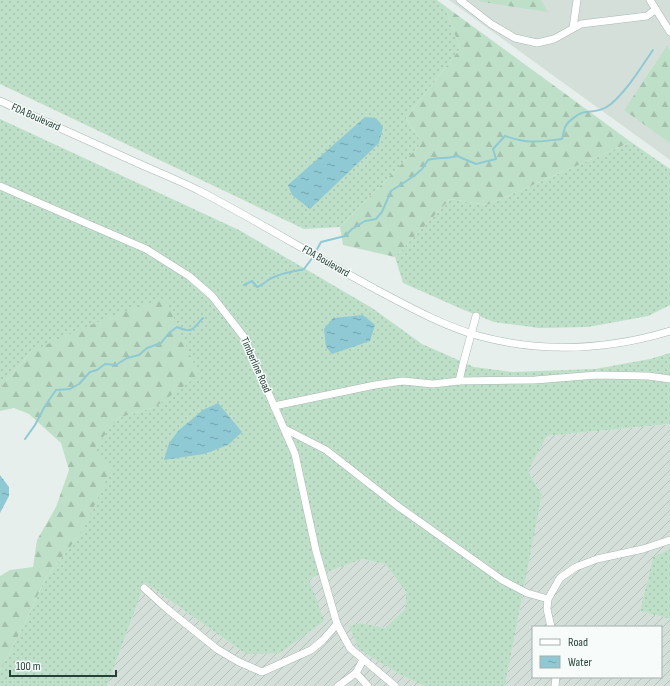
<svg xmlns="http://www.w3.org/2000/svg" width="670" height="686" font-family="'Sofia Sans Condensed',sans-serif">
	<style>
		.built { fill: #d4dfda }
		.industrial { fill: url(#industrial-furrows); fill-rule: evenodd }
		.grass { fill: url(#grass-dots) }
		.forest { fill: url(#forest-firs) }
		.water { fill: url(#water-ripples) }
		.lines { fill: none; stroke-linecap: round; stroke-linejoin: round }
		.stream { stroke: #8ec9d4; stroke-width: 2 }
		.minor-casing { stroke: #a8b8b2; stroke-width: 8 }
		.minor { stroke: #fff; stroke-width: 7 }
		.labels { text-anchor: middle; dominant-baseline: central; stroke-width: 3; stroke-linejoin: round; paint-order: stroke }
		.street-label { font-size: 11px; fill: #24423a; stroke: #f7fbf9 }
	</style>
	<defs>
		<pattern id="industrial-furrows" width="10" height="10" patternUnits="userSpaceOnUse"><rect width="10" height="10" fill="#d4dfda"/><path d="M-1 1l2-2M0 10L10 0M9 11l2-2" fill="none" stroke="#b6c1bc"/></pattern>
		<pattern id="grass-dots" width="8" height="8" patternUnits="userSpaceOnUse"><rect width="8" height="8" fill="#bfe0c8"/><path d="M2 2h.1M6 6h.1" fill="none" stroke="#a4c1ad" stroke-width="1.8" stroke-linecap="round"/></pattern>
		<pattern id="forest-firs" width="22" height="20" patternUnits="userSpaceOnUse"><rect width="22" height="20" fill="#bfe0c8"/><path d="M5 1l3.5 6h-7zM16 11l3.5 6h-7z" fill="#a4c1ad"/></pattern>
		<pattern id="water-ripples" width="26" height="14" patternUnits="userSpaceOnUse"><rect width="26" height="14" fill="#8ec9d4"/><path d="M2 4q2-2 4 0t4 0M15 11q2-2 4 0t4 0" fill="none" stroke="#74a5ad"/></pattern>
	</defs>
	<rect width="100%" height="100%" fill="#e6efeb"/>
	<!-- built -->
	<path class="built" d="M449,0H670V160Z"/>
	<!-- industrial -->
	<g class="industrial">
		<path d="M670,424V549L653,557L640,611L670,619V686H505L542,495L528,471L547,436ZM533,627H661V677H533Z"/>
		<path d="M362,559L385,564L406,592L405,609L385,628L362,623L399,674L424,686H107L145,583L246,654L309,579Z"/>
	</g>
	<!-- grass -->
	<g class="grass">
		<path d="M0,0H437L445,6L460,49L406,118L422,143L340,227L304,229L0,84Z"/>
		<path d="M0,119L239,230L372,308L422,344L474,367L512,372L595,369L650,359L670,353V424L547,436L528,471L542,495L505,686H424L399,674L359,649L349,626L362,623L385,628L405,609L406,592L385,564L362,559L309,579L324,621L280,653L246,654L145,583L107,686H0V671L27,619L46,577L82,532L91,451L118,418L155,407L32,351L0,388Z"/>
		<path d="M631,142L670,169V305L648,316L588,327L539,328L494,322L464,310L403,283L395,257L450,199L487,205Z"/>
		<path d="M670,549V619L640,611L653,557Z"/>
	</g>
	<!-- forest -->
	<g class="forest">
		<path d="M478,0H541L548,12L482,2Z"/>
		<path d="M445,6L631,142L487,205L450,199L395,257L343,245L340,227L422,143L406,118L460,49Z"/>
		<path d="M667,46L670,50V143L624,110Z"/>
		<path d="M165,298L199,375L155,407L118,418L92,451L112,468L82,532L46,577L27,619L0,671V576L10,570L33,567L37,540L56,507L69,470L61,443L29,414L14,408L0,411V388L32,351L111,316Z"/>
	</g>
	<!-- water -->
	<g class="water">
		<path d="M365,117L376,118L383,127L379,143L310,209L292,195L288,185Z"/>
		<path d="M363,315L375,325L370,341L332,354L326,347L324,329L333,318Z"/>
		<path d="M218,403L242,432L228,445L204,454L164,460L169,443L179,430L203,410Z"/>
		<path d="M0,475L9,487V496L0,513Z"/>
	</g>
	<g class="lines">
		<!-- stream -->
		<g class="stream">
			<path d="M315,253L321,242L345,236L352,229L365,221L376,219L382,212L391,191L414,176L422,169L428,160C437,157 449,159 457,156L476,164L496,159L493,149L505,136C529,144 538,142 562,139C563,135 564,131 565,127C568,121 579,113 585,112C594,111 603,111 611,104C628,89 640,69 653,50"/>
			<path d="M244,285L252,281L257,287C263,285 265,282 270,279C280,273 293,272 304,269L313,257"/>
			<path d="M25,439L35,425L45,406L56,390L70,389L79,384L90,372L97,370L105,364L116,365L127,358L139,355L147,348L161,343L169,333L177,327C194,334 192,329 203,318"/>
		</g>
		<defs>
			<g id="minor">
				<path d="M460,0L491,24L515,38L537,43L554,39L581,24L647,16L655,10"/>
				<path d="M650,0L670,32"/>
				<path d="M573,28L577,0"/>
				<path d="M0,101C44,121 89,141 133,161C155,171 178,180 200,191C261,223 319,259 379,291C411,308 444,326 479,336C542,353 607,350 670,331"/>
				<path d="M0,186L146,249L189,276L212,296L244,337L295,454L316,551L337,624L350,648L395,686"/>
				<path d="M476,316L463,364L459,381L535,380L597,375L648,376L670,379"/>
				<path d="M274,406L375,385L403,381L433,384L459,381"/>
				<path d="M285,429L326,450L399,507L502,580L527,593L548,599"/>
				<path d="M144,588L166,608L217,649L239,662L262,672L311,650L323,640L337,624"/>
				<path d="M551,627L547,609L548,599L560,578L576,567L597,559L643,549L670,540"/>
				<path d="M356,673L368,686"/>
				<path d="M338,686L356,673L363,660"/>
				<path d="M555,686L556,677"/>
			</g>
		</defs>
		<!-- minor casing -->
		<use href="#minor" class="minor-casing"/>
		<!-- minor -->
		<use href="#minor" class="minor"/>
	</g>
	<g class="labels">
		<!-- street labels -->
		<g class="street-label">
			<text transform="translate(36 117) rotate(24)">FDA Boulevard</text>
			<text transform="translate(326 261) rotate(30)">FDA Boulevard</text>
			<text transform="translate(256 365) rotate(66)">Timberline Road</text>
		</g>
	</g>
	<!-- legend -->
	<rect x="532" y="626" width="130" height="52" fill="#f7fbf9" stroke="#a3b1ad"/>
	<rect x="540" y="639" width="20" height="6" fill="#ffffff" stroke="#a3b1ad"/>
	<text x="568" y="646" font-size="12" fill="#24423a">Road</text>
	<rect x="540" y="656" width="20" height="12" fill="url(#water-ripples)" stroke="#a3b1ad"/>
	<text x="568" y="666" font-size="12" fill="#24423a">Water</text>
	<!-- scale -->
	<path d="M10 670v6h106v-6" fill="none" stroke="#24423a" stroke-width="2"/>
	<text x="16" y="670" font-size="12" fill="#24423a" stroke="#f7fbf9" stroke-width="3" paint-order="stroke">100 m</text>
</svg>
